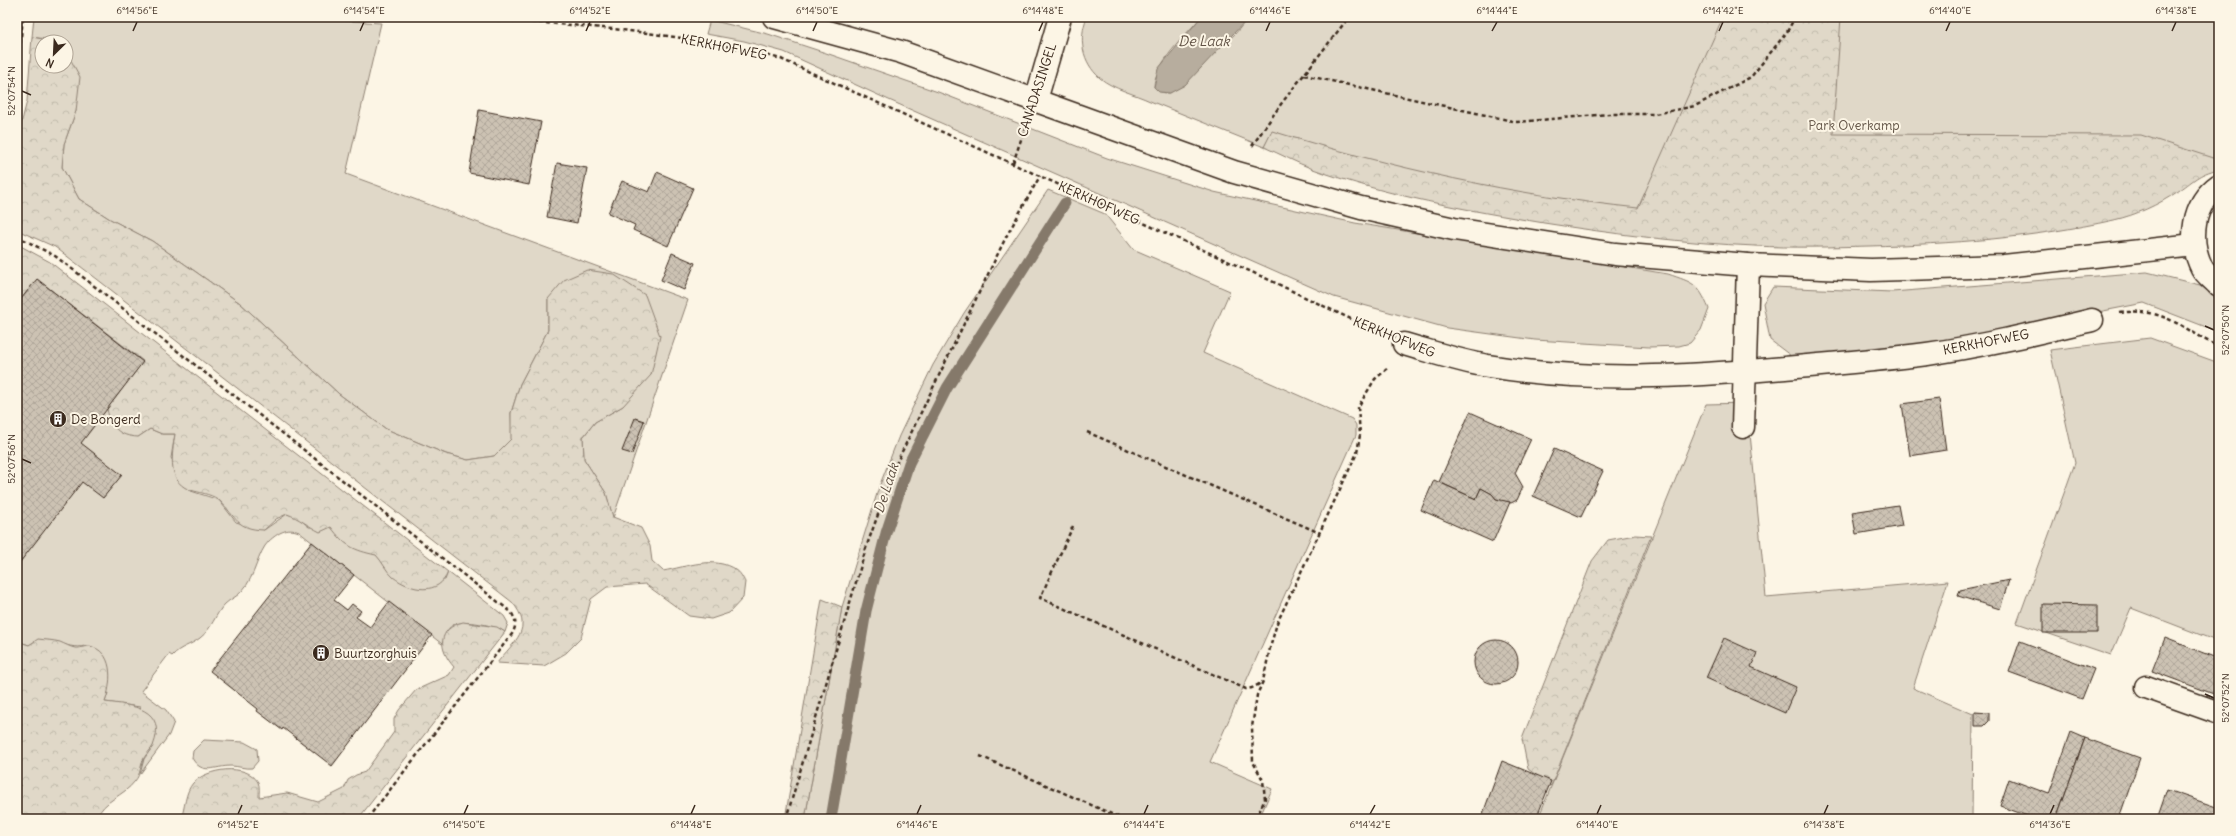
<svg xmlns="http://www.w3.org/2000/svg" width="2236" height="836" font-family="Delius,sans-serif">
	<style>
		.green { fill: #e0d8c8; stroke: #8e8173 }
		.forest { fill: url(#forest-crowns); stroke: #8e8173 }
		.water { fill: #b7ad9e; stroke: #85796b }
		.lines { fill: none; stroke-linecap: round; stroke-linejoin: round }
		.stream { stroke: #85796b; stroke-width: 11 }
		.building { fill: url(#building-cross-hatch); stroke: #3b2a1e }
		.minor-casing { stroke: #3b2a1e; stroke-width: 25 }
		.path { stroke: #3b2a1e; stroke-width: 2.5; stroke-dasharray: 4 3; stroke-linecap: butt }
		.minor { stroke: #fcf5e5; stroke-width: 22 }
		.ticks { fill: none; stroke: #3b2a1e; stroke-width: 1.5 }
		.labels { text-anchor: middle; dominant-baseline: central; stroke-width: 4; stroke-linejoin: round; paint-order: stroke }
		.street-label { font-size: 13px; fill: #3b2a1e; stroke: #fcf5e5 }
		.park-label { font-size: 13px; fill: #645648; stroke: #fcf5e5 }
		.poi-label { font-size: 13px; fill: #3b2a1e; stroke: #fcf5e5; text-anchor: start }
		.water-label { font-size: 14px; font-style: italic; fill: #605144; stroke: #fcf5e5 }
		.neatline { fill: none; stroke: #3b2a1e; stroke-width: 1.5 }
		.ticks-label { font-size: 10px; text-anchor: middle; fill: #3b2a1e }
	</style>
	<defs>
		<pattern id="forest-crowns" width="20" height="18" patternUnits="userSpaceOnUse"><rect width="20" height="18" fill="#e0d8c8"/><path d="M2 6a3 3 0 1 1 6 0M12 15a3 3 0 1 1 6 0" fill="none" stroke="#c1baab"/></pattern>
		<pattern id="building-cross-hatch" width="8" height="8" patternUnits="userSpaceOnUse"><rect width="8" height="8" fill="#ccc2b3"/><path d="M0 0l8 8M0 8l8-8" fill="none" stroke="#b0a79a"/></pattern>
	</defs>
	<rect width="100%" height="100%" fill="#fcf5e5"/>
	<filter id="ink" filterUnits="userSpaceOnUse"><feTurbulence type="fractalNoise" baseFrequency=".025" numOctaves="2"/><feDisplacementMap in="SourceGraphic" scale="8" xChannelSelector="R" yChannelSelector="G"/><feConvolveMatrix kernelMatrix="1 2 1 2 8 2 1 2 1" color-interpolation-filters="sRGB"/></filter>
	<g filter="url(#ink)">
		<!-- green -->
		<g class="green">
			<path d="M34,17H295L381,23L346,174L688,300L613,518L606,493L584,459L583,437L595,422L623,406L548,299V330L520,384L511,413L512,439L494,456L468,460L446,454L386,429L339,394L240,303L152,241L110,219L79,199L62,167L64,144L76,111L70,55L66,51V42L32,37Z"/>
			<path d="M1087,17H1201C1187,34 1154,64 1154,87C1159,92 1162,93 1170,93L1235,34L1249,17H2219V162L2128,204L1540,212L1270,136L1264,147C1226,132 1188,116 1150,101C1135,94 1113,89 1100,78C1082,62 1078,39 1087,17Z"/>
			<path d="M710,20L768,34L826,53L938,92L1107,158L1214,192L1355,223L1668,274C1694,283 1698,283 1709,309L1701,330L1690,343L1679,346L1649,347L1535,340L1447,328L1389,312L1334,297L889,100L784,52L744,41L706,34Z"/>
			<path d="M1048,190L1105,214L1133,249L1230,291L1203,353L1352,419L1356,425V435L1210,762L1272,789L1259,819H805L842,607L879,487L899,436L933,365L964,313Z"/>
			<path d="M2147,272L2200,285L2219,300V332L2144,303L1971,337L1898,348L1795,359L1770,340L1763,303L1773,287L1892,292Z"/>
			<path d="M37,279L143,362L107,409L138,437L150,429L162,434H175L171,458L191,491L219,500L236,522L264,530L287,514L297,517L309,527H331C343,542 357,551 376,554L392,575L445,580L448,572L504,616L508,623L505,632C495,625 464,619 453,625C446,629 444,637 442,644L299,532C287,527 278,533 269,541C257,553 256,576 242,591C237,597 230,599 225,604C215,614 212,629 200,638C190,646 181,646 172,656L169,654L141,691L166,710L174,722L169,735L140,774L144,759L153,746L140,707L105,702L108,693L85,646C65,651 50,632 29,645L17,641V304Z"/>
			<path d="M2150,338L2219,363V642L2131,608L2111,655L2017,623L2075,463L2050,350Z"/>
			<path d="M1747,403L1766,597L1948,581L1913,688L1973,714L1972,819H1538L1706,404Z"/>
			<path d="M204,740L244,742L257,749L258,761L252,768C245,769 238,766 231,766C215,766 202,776 192,758L193,751Z"/>
		</g>
		<!-- forest -->
		<g class="forest">
			<path d="M1723,17H1841L1833,134L2141,135L2219,160V169C2197,174 2194,181 2177,192C2158,205 2136,215 2114,220C2033,238 1951,244 1869,246C1831,247 1793,248 1755,246C1684,243 1614,234 1544,223C1467,210 1387,196 1313,169C1297,163 1280,154 1264,147L1272,131C1392,168 1514,195 1638,208Z"/>
			<path d="M32,37L57,42H42V66H66V51L80,77L76,111L64,144L62,167L79,199L110,219L152,241L240,303L339,394L386,429L446,454L468,460L494,456L511,439V413L520,384L548,330V299L564,280L587,270L613,274L645,295L660,336L651,375L623,406L595,422L583,437L584,459L606,493L613,517L641,528L650,546L652,561L663,571C686,567 714,555 736,570C740,572 743,578 745,582L743,598L729,613L711,619L689,616L645,584L607,587L591,599L581,638L566,653L544,666L497,663C514,641 535,629 512,602L97,279L55,247L17,230V140L27,101Z"/>
			<path d="M17,244L50,262L448,572C439,596 411,591 393,577C386,571 382,561 376,555C353,550 345,546 331,527L320,532C308,526 299,518 287,514L276,519L264,530C236,529 237,518 220,501C214,495 202,493 194,491C166,485 172,454 175,434H162L150,429L138,437C119,436 111,428 107,409L143,361L37,279L17,304Z"/>
			<path d="M1635,535L1651,536L1551,786L1528,769L1522,739L1592,561L1608,540Z"/>
			<path d="M822,599L842,607L805,819H785Z"/>
			<path d="M463,622L497,627L505,632L358,819H181C185,808 185,792 193,783C206,769 246,762 258,782C260,786 259,793 259,797L287,793L318,802L344,789L348,780L356,775L365,772L394,732V719L399,710L416,690L449,675L454,667C438,649 437,629 463,622Z"/>
			<path d="M38,639C45,640 53,640 60,642C65,644 70,647 75,648C81,649 87,644 93,647C115,655 111,685 105,702C131,705 168,708 153,746C151,750 146,754 144,758C140,766 141,774 135,781C123,797 104,799 96,819H17V791L21,786L17,783V641L29,645Z"/>
		</g>
		<!-- water -->
		<path class="water" d="M1201,17H1249L1185,85L1170,93L1159,92L1154,87L1158,69Z"/>
		<g class="lines">
			<!-- stream -->
			<path class="stream" d="M831,819L866,611L886,533L909,463L947,388L1065,203"/>
		</g>
		<!-- building -->
		<g class="building">
			<path d="M479,110L541,122L529,185L469,173Z"/>
			<path d="M557,163L587,168L577,223L547,217Z"/>
			<path d="M657,172L693,188L668,246L633,230L635,225L608,213L622,181L649,192Z"/>
			<path d="M672,253L695,263L684,290L661,280Z"/>
			<path d="M37,279L143,362L81,443L122,475L103,498L82,482L17,566V304Z"/>
			<path d="M1939,399L1946,450L1910,456L1902,404Z"/>
			<path d="M1470,412L1531,439L1515,473L1523,487L1517,500L1511,503L1496,499L1492,494L1481,488L1476,499L1439,482Z"/>
			<path d="M635,418L644,421L632,454L622,451Z"/>
			<path d="M1554,449L1603,471L1581,517L1533,496Z"/>
			<path d="M1434,480L1476,499L1481,488L1492,494L1496,499L1510,502L1493,542L1421,510Z"/>
			<path d="M1898,505L1902,526L1856,534L1852,512Z"/>
			<path d="M312,542L354,575L334,600L347,610L352,604L361,611L356,617L370,627L389,602L432,635L332,766L283,728L282,730L257,711L258,709L210,671Z"/>
			<path d="M2009,580L2000,609L1958,596L1960,590Z"/>
			<path d="M2043,604L2097,605V633H2043Z"/>
			<path d="M1724,638L1757,653L1751,667L1796,687L1785,713L1706,678Z"/>
			<path d="M2165,638L2219,659V696L2152,671Z"/>
			<circle cx="1496" cy="662" r="22"/>
			<path d="M2020,641L2094,669L2082,699L2009,672Z"/>
			<path d="M1975,712L1989,713V721L1984,726H1975Z"/>
			<path d="M2071,732L2085,738L2056,819H2036L2000,806L2009,779L2049,794Z"/>
			<path d="M2085,738L2140,758L2119,818L2123,819H2056Z"/>
			<path d="M1502,761L1551,781L1536,819H1481Z"/>
			<path d="M2167,790L2219,808V819H2157Z"/>
		</g>
		<g class="lines">
			<defs>
				<g id="minor">
					<path d="M774,17L901,52L1234,172L1361,208L1454,229L1615,254L1748,265L1871,270L2004,266L2194,245"/>
					<path d="M1036,100L1060,17"/>
					<path d="M2219,185C2192,204 2188,240 2202,268C2205,274 2214,280 2219,286"/>
					<path d="M1404,344C1432,352 1459,361 1488,366C1587,382 1686,377 1785,368C1832,364 1880,360 1927,354C1983,346 2037,333 2092,320"/>
					<path d="M1743,427L1748,265"/>
					<path d="M2146,687L2219,713"/>
				</g>
			</defs>
			<!-- minor casing -->
			<use href="#minor" class="minor-casing"/>
			<!-- path -->
			<g class="path">
				<path d="M455,17C564,24 675,30 781,59L1265,278L1378,332"/>
				<path d="M1304,75L1517,122L1609,114H1655L1695,106L1751,77L1787,32L1795,17"/>
				<path d="M17,78L23,17"/>
				<path d="M1252,146L1281,104L1349,17"/>
				<path d="M1013,163L1025,128"/>
				<path d="M17,236L55,256L84,278L511,612C516,620 517,625 512,634L367,819"/>
				<path d="M2120,313C2127,312 2135,311 2142,312C2170,314 2194,335 2219,347"/>
				<path d="M1087,432L1320,533"/>
				<path d="M1073,526L1040,598L1246,689L1252,688L1263,682"/>
				<path d="M980,756L1123,819"/>
				<path d="M786,819L867,545L897,462L1006,237L1040,176"/>
				<path d="M1256,819L1265,799L1263,780L1253,762L1252,727L1257,695L1263,681L1270,648L1277,623L1357,453L1360,435L1358,407L1375,379L1387,369"/>
			</g>
			<!-- minor -->
			<use href="#minor" class="minor"/>
		</g>
	</g>
	<!-- ticks -->
	<path class="ticks" d="M133,31L137,22M360,31L364,22M586,31L590,22M813,31L817,22M1039,31L1043,22M1266,31L1270,22M1492,31L1497,22M1719,31L1723,22M1946,31L1950,22M2172,31L2176,22M22,91L31,95M2205,326L2214,330M22,459L31,463M2205,694L2214,698M238,814L242,805M464,814L468,805M691,814L695,805M917,814L921,805M1144,814L1148,805M1370,814L1375,805M1597,814L1601,805M1824,814L1828,805M2050,814L2054,805"/>
	<!-- icons -->
	<defs>
		<symbol id="building-disc" viewBox="-11 -11 22 22"><circle r="9.5" fill="#3b2a1e" stroke="#fcf5e5"/><path d="M-4-6H4V6H1V3H-1V6H-4ZM-2.5-4.3h1.7v1.8h-1.7ZM.8-4.3h1.7v1.8H.8ZM-2.5-1h1.7V.8h-1.7ZM.8-1h1.7V.8H.8Z" fill="#fff"/></symbol>
	</defs>
	<g fill-rule="evenodd">
		<use href="#building-disc" x="48" y="409" width="20" height="20"/>
		<use href="#building-disc" x="311" y="643" width="20" height="20"/>
	</g>
	<g class="labels">
		<!-- street labels -->
		<g class="street-label">
			<text transform="translate(724 47) rotate(11)">KERKHOFWEG</text>
			<text transform="translate(1037 90) rotate(-72)">CANADASINGEL</text>
			<text transform="translate(1099 203) rotate(24)">KERKHOFWEG</text>
			<text transform="translate(1394 337) rotate(22)">KERKHOFWEG</text>
			<text transform="translate(1986 342) rotate(-11)">KERKHOFWEG</text>
		</g>
		<!-- park labels -->
		<g class="park-label">
			<text x="1854" y="125">Park Overkamp</text>
		</g>
		<!-- poi labels -->
		<g class="poi-label">
			<text x="71" y="419">De Bongerd</text>
			<text x="334" y="653">Buurtzorghuis</text>
		</g>
		<!-- water labels -->
		<g class="water-label">
			<text x="1204" y="41">De Laak</text>
			<text transform="translate(886 488) rotate(-72)">De Laak</text>
		</g>
	</g>
	<!-- margin -->
	<rect width="2236" height="836" fill="none" stroke="#fcf5e5" stroke-width="44"/>
	<!-- north arrow -->
	<g transform="translate(54 54) rotate(204)"><circle r="19" fill="#fcf5e5" stroke="#afa495"/>
	<path d="M0-3L7 15L0 10L-7 15Z" fill="#3b2a1e"/>
	<text y="-6" font-size="11" font-weight="bold" text-anchor="middle" fill="#3b2a1e">N</text>
	</g>
	<rect x="22" y="22" width="2192" height="792" class="neatline"/>
	<g class="ticks-label">
		<text x="137" y="14">6°14'56"E</text>
		<text x="364" y="14">6°14'54"E</text>
		<text x="590" y="14">6°14'52"E</text>
		<text x="817" y="14">6°14'50"E</text>
		<text x="1043" y="14">6°14'48"E</text>
		<text x="1270" y="14">6°14'46"E</text>
		<text x="1497" y="14">6°14'44"E</text>
		<text x="1723" y="14">6°14'42"E</text>
		<text x="1950" y="14">6°14'40"E</text>
		<text x="2176" y="14">6°14'38"E</text>
		<text transform="translate(11 91) rotate(-90)" y="4">52°07'54"N</text>
		<text transform="translate(2225 330) rotate(-90)" y="4">52°07'50"N</text>
		<text transform="translate(11 459) rotate(-90)" y="4">52°07'56"N</text>
		<text transform="translate(2225 698) rotate(-90)" y="4">52°07'52"N</text>
		<text x="238" y="828">6°14'52"E</text>
		<text x="464" y="828">6°14'50"E</text>
		<text x="691" y="828">6°14'48"E</text>
		<text x="917" y="828">6°14'46"E</text>
		<text x="1144" y="828">6°14'44"E</text>
		<text x="1370" y="828">6°14'42"E</text>
		<text x="1597" y="828">6°14'40"E</text>
		<text x="1824" y="828">6°14'38"E</text>
		<text x="2050" y="828">6°14'36"E</text>
	</g>
</svg>
